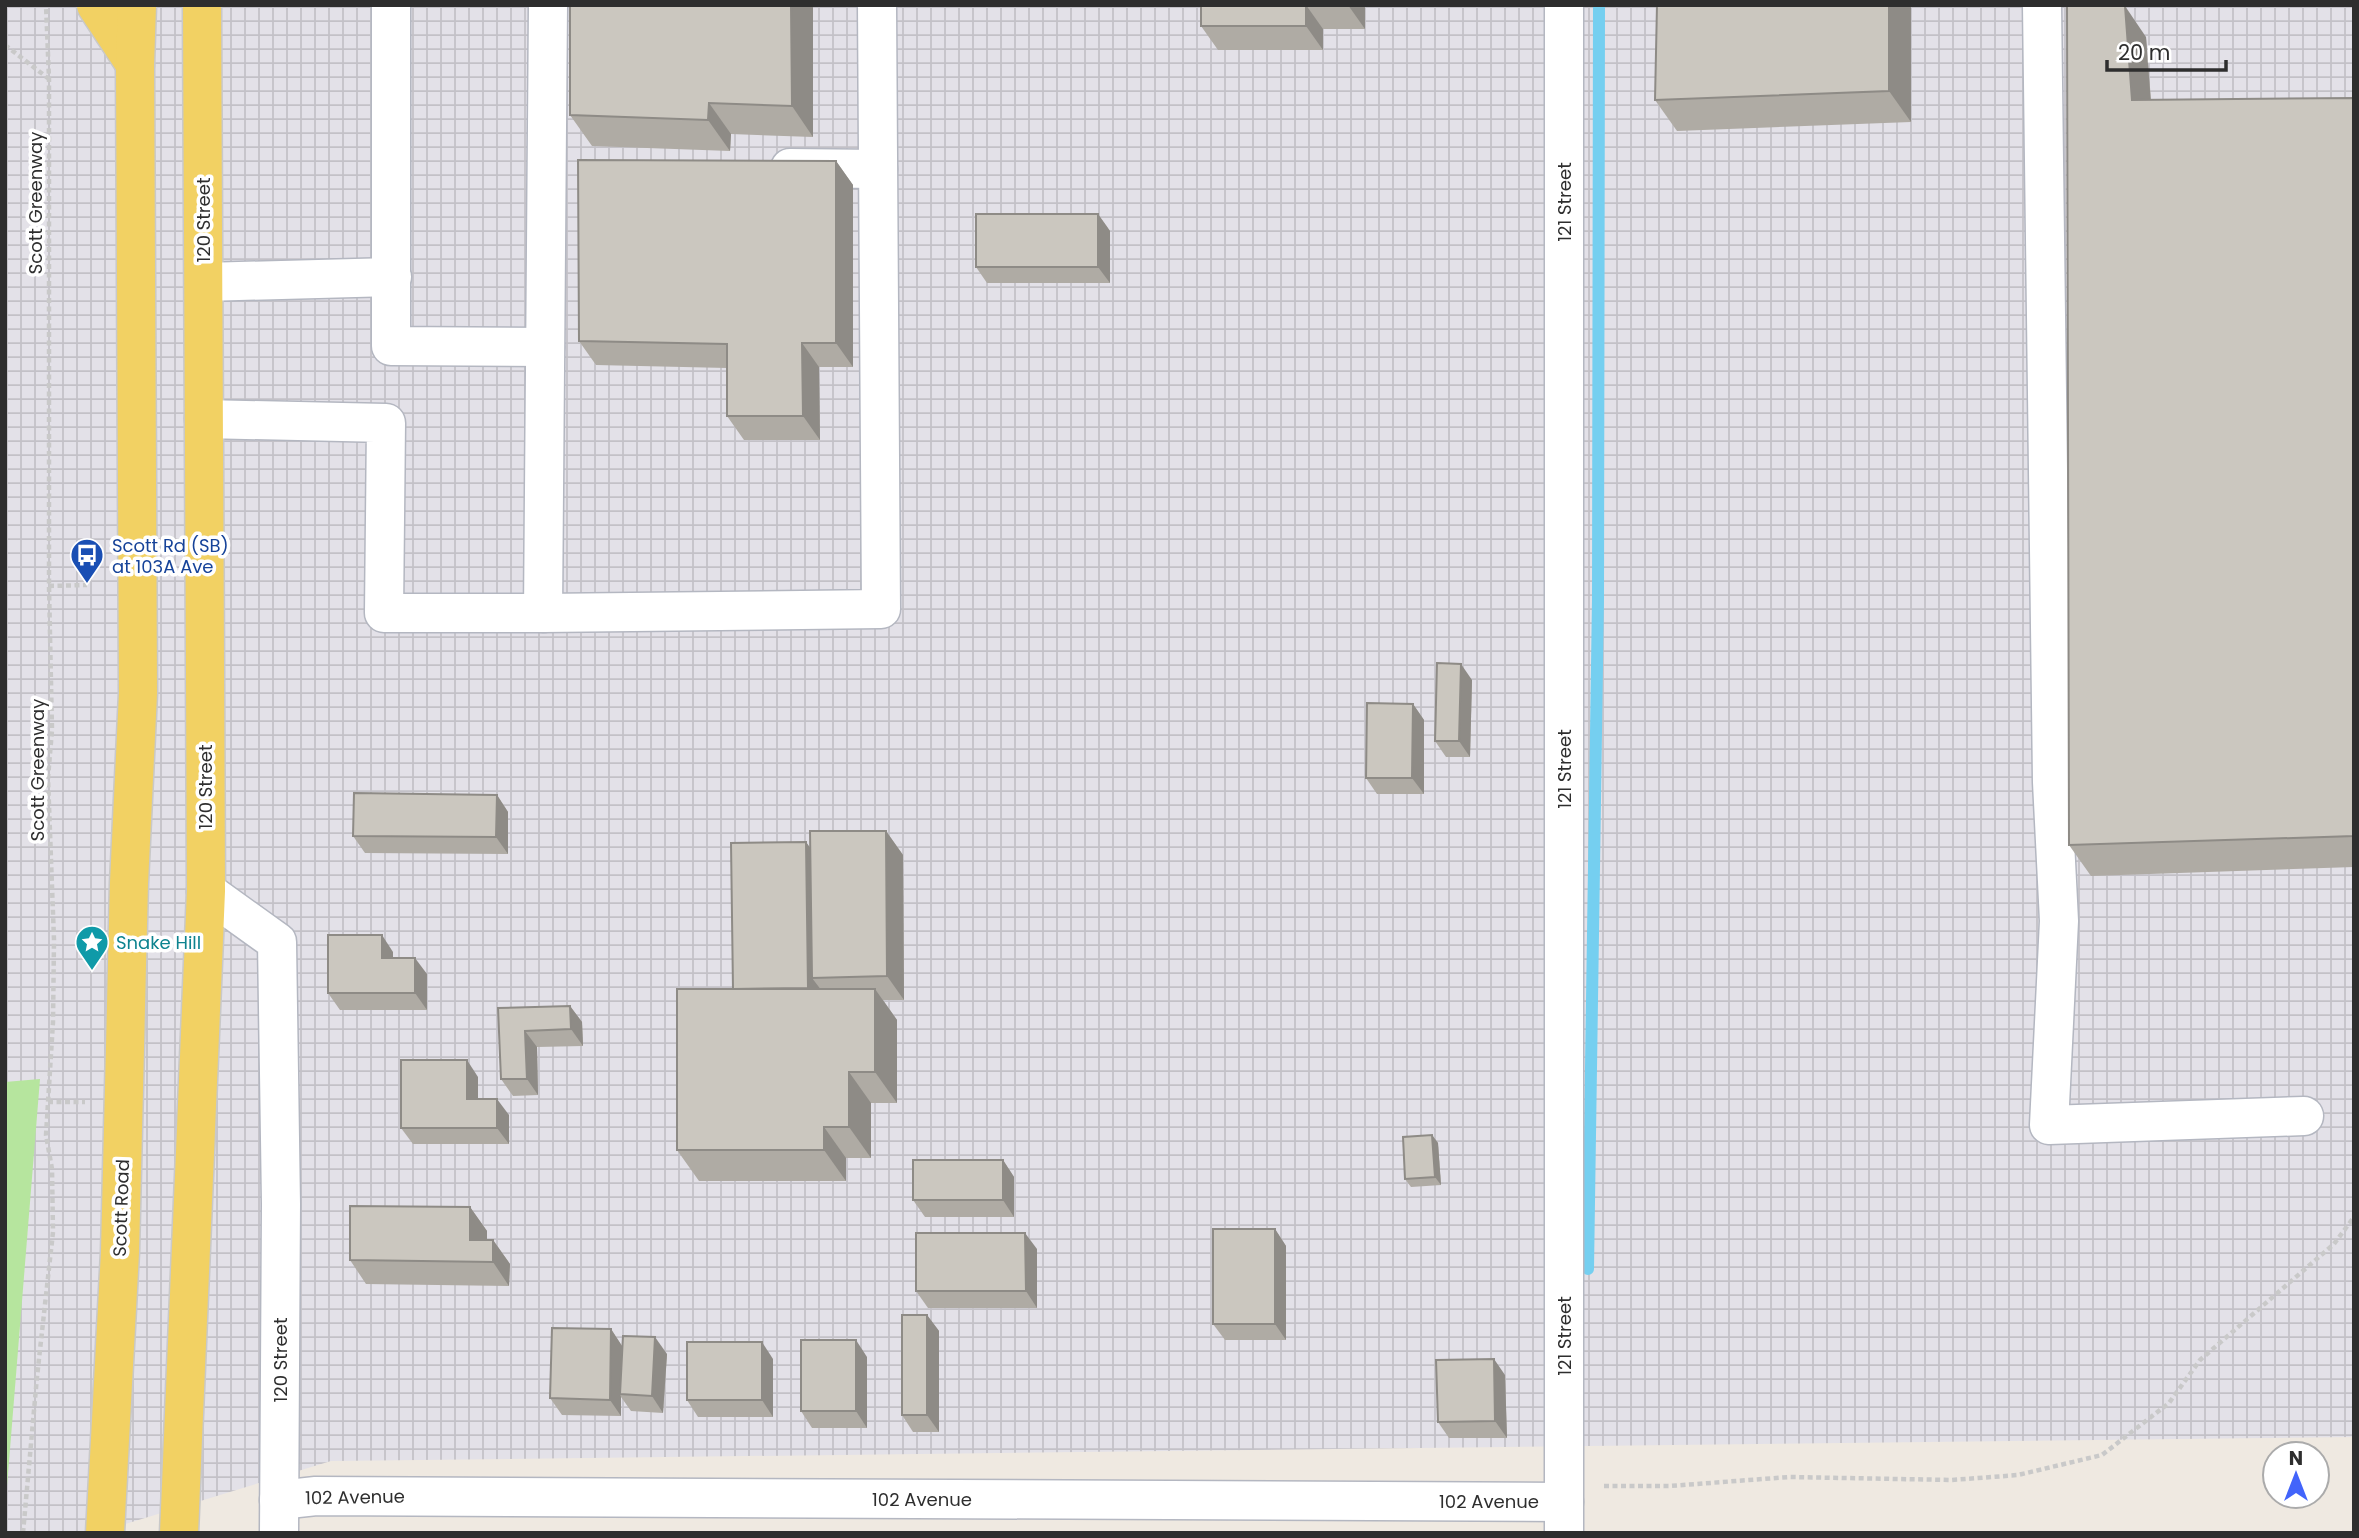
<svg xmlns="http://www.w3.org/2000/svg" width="2359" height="1538" font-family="Poppins,sans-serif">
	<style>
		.industrial { fill: url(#industrial-grid) }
		.grass { fill: #b6e59e }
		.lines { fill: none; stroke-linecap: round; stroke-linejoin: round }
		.stream { stroke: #75cff0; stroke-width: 12 }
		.minor-casing { stroke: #b4b7c1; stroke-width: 41 }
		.major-casing { stroke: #c9c9c9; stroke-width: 41 }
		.path { stroke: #c9c9c9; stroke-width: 4.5; stroke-dasharray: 5 3.5; stroke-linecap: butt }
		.minor { stroke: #fff; stroke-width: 38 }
		.major { stroke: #f2d163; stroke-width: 38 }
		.wall { fill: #afaba4 }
		.shaded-wall { fill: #8e8b86 }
		.building { fill: #cbc7bf; stroke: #8e8b86; stroke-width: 2 }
		.labels { text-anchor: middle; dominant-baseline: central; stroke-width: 7; stroke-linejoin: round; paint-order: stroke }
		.street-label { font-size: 18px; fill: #2e2e2e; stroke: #fff }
		.transit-label { font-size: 18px; fill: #164399; stroke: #fff; text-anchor: start }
		.culture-label { font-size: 18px; fill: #0d838f; stroke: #fff; text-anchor: start }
	</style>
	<defs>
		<pattern id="industrial-grid" width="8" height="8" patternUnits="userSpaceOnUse" patternTransform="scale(1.75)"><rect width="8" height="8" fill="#e3e1e8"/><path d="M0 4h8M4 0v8" fill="none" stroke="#c3c1c7"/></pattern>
	</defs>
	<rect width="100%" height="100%" fill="#efe9e1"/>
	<!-- industrial -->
	<path class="industrial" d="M5,5H2354V1437L331,1461L96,1533H5Z"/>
	<!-- grass -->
	<path class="grass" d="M40,1079L7,1486L5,1488V1082Z"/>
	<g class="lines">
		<!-- stream -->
		<path class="stream" d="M1588,1269L1598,599L1599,5"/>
		<defs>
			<g id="minor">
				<path d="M391,5V346L545,347"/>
				<path d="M1564,5V1533"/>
				<path d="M2042,5L2052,782L2059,921L2049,1125L2304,1116"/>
				<path d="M790,168L878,169"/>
				<path d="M204,282L392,277"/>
				<path d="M204,419L386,423L384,613H543L548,5"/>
				<path d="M543,613L881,609L877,5"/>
				<path d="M206,891L277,942L281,1204L279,1533"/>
				<path d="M279,1500L316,1496L1564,1502"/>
			</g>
			<g id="major">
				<path d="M96,5L135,64"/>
				<path d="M105,1533L120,1252L129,883L138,693L135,64L137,5"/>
				<path d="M179,1533L206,891L202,5"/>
			</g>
		</defs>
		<!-- minor casing -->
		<use href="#minor" class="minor-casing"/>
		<!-- major casing -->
		<use href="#major" class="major-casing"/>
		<!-- path -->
		<g class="path">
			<path d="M5,45L49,79"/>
			<path d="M49,586L87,585"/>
			<path d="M48,1102H85"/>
			<path d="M1604,1486H1669L1790,1477L1952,1480L2018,1475L2102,1455L2169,1403L2200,1360L2334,1244L2354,1217"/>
			<path d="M23,1533L37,1377L53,1232L52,1169L46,1135L53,1022L54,940L48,778L52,730L49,586V79L46,5"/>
		</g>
		<!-- minor -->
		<use href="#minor" class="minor"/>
		<!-- major -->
		<use href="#major" class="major"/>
	</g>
	<!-- wall -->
	<g class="wall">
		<path d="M570,5H813V137L731,134L730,151L592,146L570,115Z"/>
		<path d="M1201,5H1365V29H1323V50H1218L1201,26Z"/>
		<path d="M1911,5V122L1677,131L1655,100Z"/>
		<path d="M2146,37L2151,100L2354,98V867L2091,876L2069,845Z"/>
		<path d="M836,161L853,185V367H819L820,440H744L727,416V368L596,365L579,341Z"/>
		<path d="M1098,214L1110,231V283H987L976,267Z"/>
		<path d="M1472,680L1470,757H1446L1435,741Z"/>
		<path d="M1413,704L1424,720V794H1377L1366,778Z"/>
		<path d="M497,795L508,812V854L365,853L353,836Z"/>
		<path d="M886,831L903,855L904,1000H883L897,1020V1103H871V1158H846V1181H699L677,1150L733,989L806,842L810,848Z"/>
		<path d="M393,952V958L427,974V1010H340L328,993Z"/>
		<path d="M570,1006L582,1022L583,1046L537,1047L538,1095L513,1096L501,1079L498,1008Z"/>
		<path d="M478,1077V1099L509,1115V1144H413L401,1128Z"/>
		<path d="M1432,1135L1438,1143L1441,1185L1411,1187L1405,1179Z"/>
		<path d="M1003,1160L1014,1177V1217H925L913,1200Z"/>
		<path d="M470,1207L487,1231V1240H493L510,1264L509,1286L366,1284L350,1260Z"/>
		<path d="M1275,1229L1286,1246V1340H1225L1213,1324Z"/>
		<path d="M1037,1249V1308H928L916,1291Z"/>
		<path d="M927,1315L939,1331V1432H913L902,1415Z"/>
		<path d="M611,1329L622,1346L667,1354L663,1413L631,1411L621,1397V1416L562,1415L550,1398Z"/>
		<path d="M867,1357V1428H812L801,1411Z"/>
		<path d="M773,1359V1417H698L687,1400Z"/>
		<path d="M1505,1375L1507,1438H1449L1438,1422Z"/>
	</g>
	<!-- shaded-wall -->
	<g class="shaded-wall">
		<path d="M791,5H813V137L792,106Z"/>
		<path d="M1306,5L1323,29V50L1306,26Z"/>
		<path d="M1348,5H1365V29Z"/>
		<path d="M1889,5H1911V122L1889,91Z"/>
		<path d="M2125,6L2146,37L2153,131L2132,100Z"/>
		<path d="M709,103L731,134L730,151L708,120Z"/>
		<path d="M836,161L853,185V367L836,343Z"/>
		<path d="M1098,214L1110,231V283L1098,267Z"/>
		<path d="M802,343L819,367L820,440L803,416Z"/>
		<path d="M1461,664L1472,680L1470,757L1459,741Z"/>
		<path d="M1413,704L1424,720V794L1412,778Z"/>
		<path d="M497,795L508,812V854L496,837Z"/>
		<path d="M886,831L903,855L904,1000L887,976Z"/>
		<path d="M806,842L823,866L812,978L825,995V1012L808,988Z"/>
		<path d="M382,935L393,952V974L382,958Z"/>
		<path d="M415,958L427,974V1010L415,993Z"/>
		<path d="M875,989L897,1020V1103L875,1072Z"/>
		<path d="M570,1006L582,1022L583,1046L571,1029Z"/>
		<path d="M525,1031L537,1047L538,1095L527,1079Z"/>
		<path d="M467,1060L478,1077V1115L467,1099Z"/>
		<path d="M849,1072L871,1103V1158L849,1127Z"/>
		<path d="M497,1099L509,1115V1144L497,1128Z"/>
		<path d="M824,1127L846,1158V1181L824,1150Z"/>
		<path d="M1432,1135L1438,1143L1441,1185L1435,1177Z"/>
		<path d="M1003,1160L1014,1177V1217L1003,1200Z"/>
		<path d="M470,1207L487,1231V1262L470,1240Z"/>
		<path d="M1275,1229L1286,1246V1340L1275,1324Z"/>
		<path d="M1025,1233L1037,1249V1308L1026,1291Z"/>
		<path d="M493,1240L510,1264L509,1286L493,1262Z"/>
		<path d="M927,1315L939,1331V1432L927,1415Z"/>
		<path d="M611,1329L622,1346L620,1394L621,1397V1416L610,1400Z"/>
		<path d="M655,1337L667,1354L663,1413L652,1396Z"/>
		<path d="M856,1340L867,1357V1428L856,1411Z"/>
		<path d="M762,1342L773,1359V1417L762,1400Z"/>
		<path d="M1494,1359L1505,1375L1507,1438L1495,1421Z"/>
	</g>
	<!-- building -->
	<g class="building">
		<path d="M570,5H791L792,106L709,103L708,120L570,115Z"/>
		<rect x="1201" y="5" width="105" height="21"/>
		<path d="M1657,5H1889V91L1655,100Z"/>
		<path d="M2067,6H2125L2132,100L2354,98V836L2069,845Z"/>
		<path d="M578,160L836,161V343H802L803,416H727V344L579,341Z"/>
		<rect x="976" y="214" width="122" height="53"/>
		<path d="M1437,663L1461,664L1459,741H1435Z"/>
		<path d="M1367,703L1413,704L1412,778H1366Z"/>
		<path d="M354,793L497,795L496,837L353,836Z"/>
		<path d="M810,831H886L887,976L812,978Z"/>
		<path d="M806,842L808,988L733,989L731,843Z"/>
		<path d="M328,935H382V958H415V993H328Z"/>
		<path d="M677,989H875V1072H849V1127H824V1150H677Z"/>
		<path d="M570,1006L571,1029L525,1031L527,1079H501L498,1008Z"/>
		<path d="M401,1060H467V1099H497V1128H401Z"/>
		<path d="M1432,1135L1435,1177L1405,1179L1403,1137Z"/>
		<rect x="913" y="1160" width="90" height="40"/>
		<path d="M350,1206L470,1207V1240H493V1262L350,1260Z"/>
		<rect x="1213" y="1229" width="62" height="95"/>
		<path d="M916,1233H1025L1026,1291H916Z"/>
		<rect x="902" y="1315" width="25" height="100"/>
		<path d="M552,1328L611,1329L610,1400L550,1398Z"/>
		<path d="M623,1336L655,1337L652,1396L620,1394Z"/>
		<rect x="801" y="1340" width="55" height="71"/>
		<rect x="687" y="1342" width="75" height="58"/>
		<path d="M1494,1359L1495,1421L1438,1422L1436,1360Z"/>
	</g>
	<!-- icons -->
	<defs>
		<symbol id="bus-pin" viewBox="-11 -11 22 30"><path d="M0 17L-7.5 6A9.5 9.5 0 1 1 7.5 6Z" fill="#1a4fb4" stroke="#fff"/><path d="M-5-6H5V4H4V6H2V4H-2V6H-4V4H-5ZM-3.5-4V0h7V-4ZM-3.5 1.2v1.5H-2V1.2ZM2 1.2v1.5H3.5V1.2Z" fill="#fff"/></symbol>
		<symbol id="sight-pin" viewBox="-11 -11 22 30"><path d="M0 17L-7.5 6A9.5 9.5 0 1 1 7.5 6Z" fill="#0f9aa8" stroke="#fff"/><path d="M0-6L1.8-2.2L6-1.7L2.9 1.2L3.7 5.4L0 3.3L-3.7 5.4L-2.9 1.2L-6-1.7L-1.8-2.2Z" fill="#fff"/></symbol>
	</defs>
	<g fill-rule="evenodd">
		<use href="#bus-pin" x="68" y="536" width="38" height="52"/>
		<use href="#sight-pin" x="73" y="923" width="38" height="52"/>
	</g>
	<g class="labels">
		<!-- street labels -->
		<g class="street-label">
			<text transform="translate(1564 202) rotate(-90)">121 Street</text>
			<text transform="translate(35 203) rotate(-90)">Scott Greenway</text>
			<text transform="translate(203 220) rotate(-90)">120 Street</text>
			<text transform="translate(1564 769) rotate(-90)">121 Street</text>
			<text transform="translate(37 770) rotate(-90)">Scott Greenway</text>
			<text transform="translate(205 787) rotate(-90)">120 Street</text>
			<text transform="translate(121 1208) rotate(-88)">Scott Road</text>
			<text transform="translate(1564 1336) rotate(-90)">121 Street</text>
			<text transform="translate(280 1360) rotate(-90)">120 Street</text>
			<text transform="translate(355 1497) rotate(-1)">102 Avenue</text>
			<text x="922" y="1499">102 Avenue</text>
			<text x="1489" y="1501">102 Avenue</text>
		</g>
		<!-- transit labels -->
		<g class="transit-label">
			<text x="112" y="545">Scott Rd (SB)<tspan x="112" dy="21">at 103A Ave</tspan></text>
		</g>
		<!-- culture labels -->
		<g class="culture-label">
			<text x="116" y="942">Snake Hill</text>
		</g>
	</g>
	<!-- border -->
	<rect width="2359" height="1538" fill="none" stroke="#2e2e2e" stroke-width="14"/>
	<!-- north arrow -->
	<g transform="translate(2296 1475)"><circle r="33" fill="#ffffff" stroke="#ababab" stroke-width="2"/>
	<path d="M0-5L12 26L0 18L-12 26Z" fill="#4264fb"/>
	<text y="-10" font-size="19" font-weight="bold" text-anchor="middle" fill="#2e2e2e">N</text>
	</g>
	<!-- scale -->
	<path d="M2107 60v10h119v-10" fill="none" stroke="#2e2e2e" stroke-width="3.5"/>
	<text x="2118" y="60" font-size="21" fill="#2e2e2e" stroke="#ffffff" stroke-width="5" paint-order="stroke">20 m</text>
</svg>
